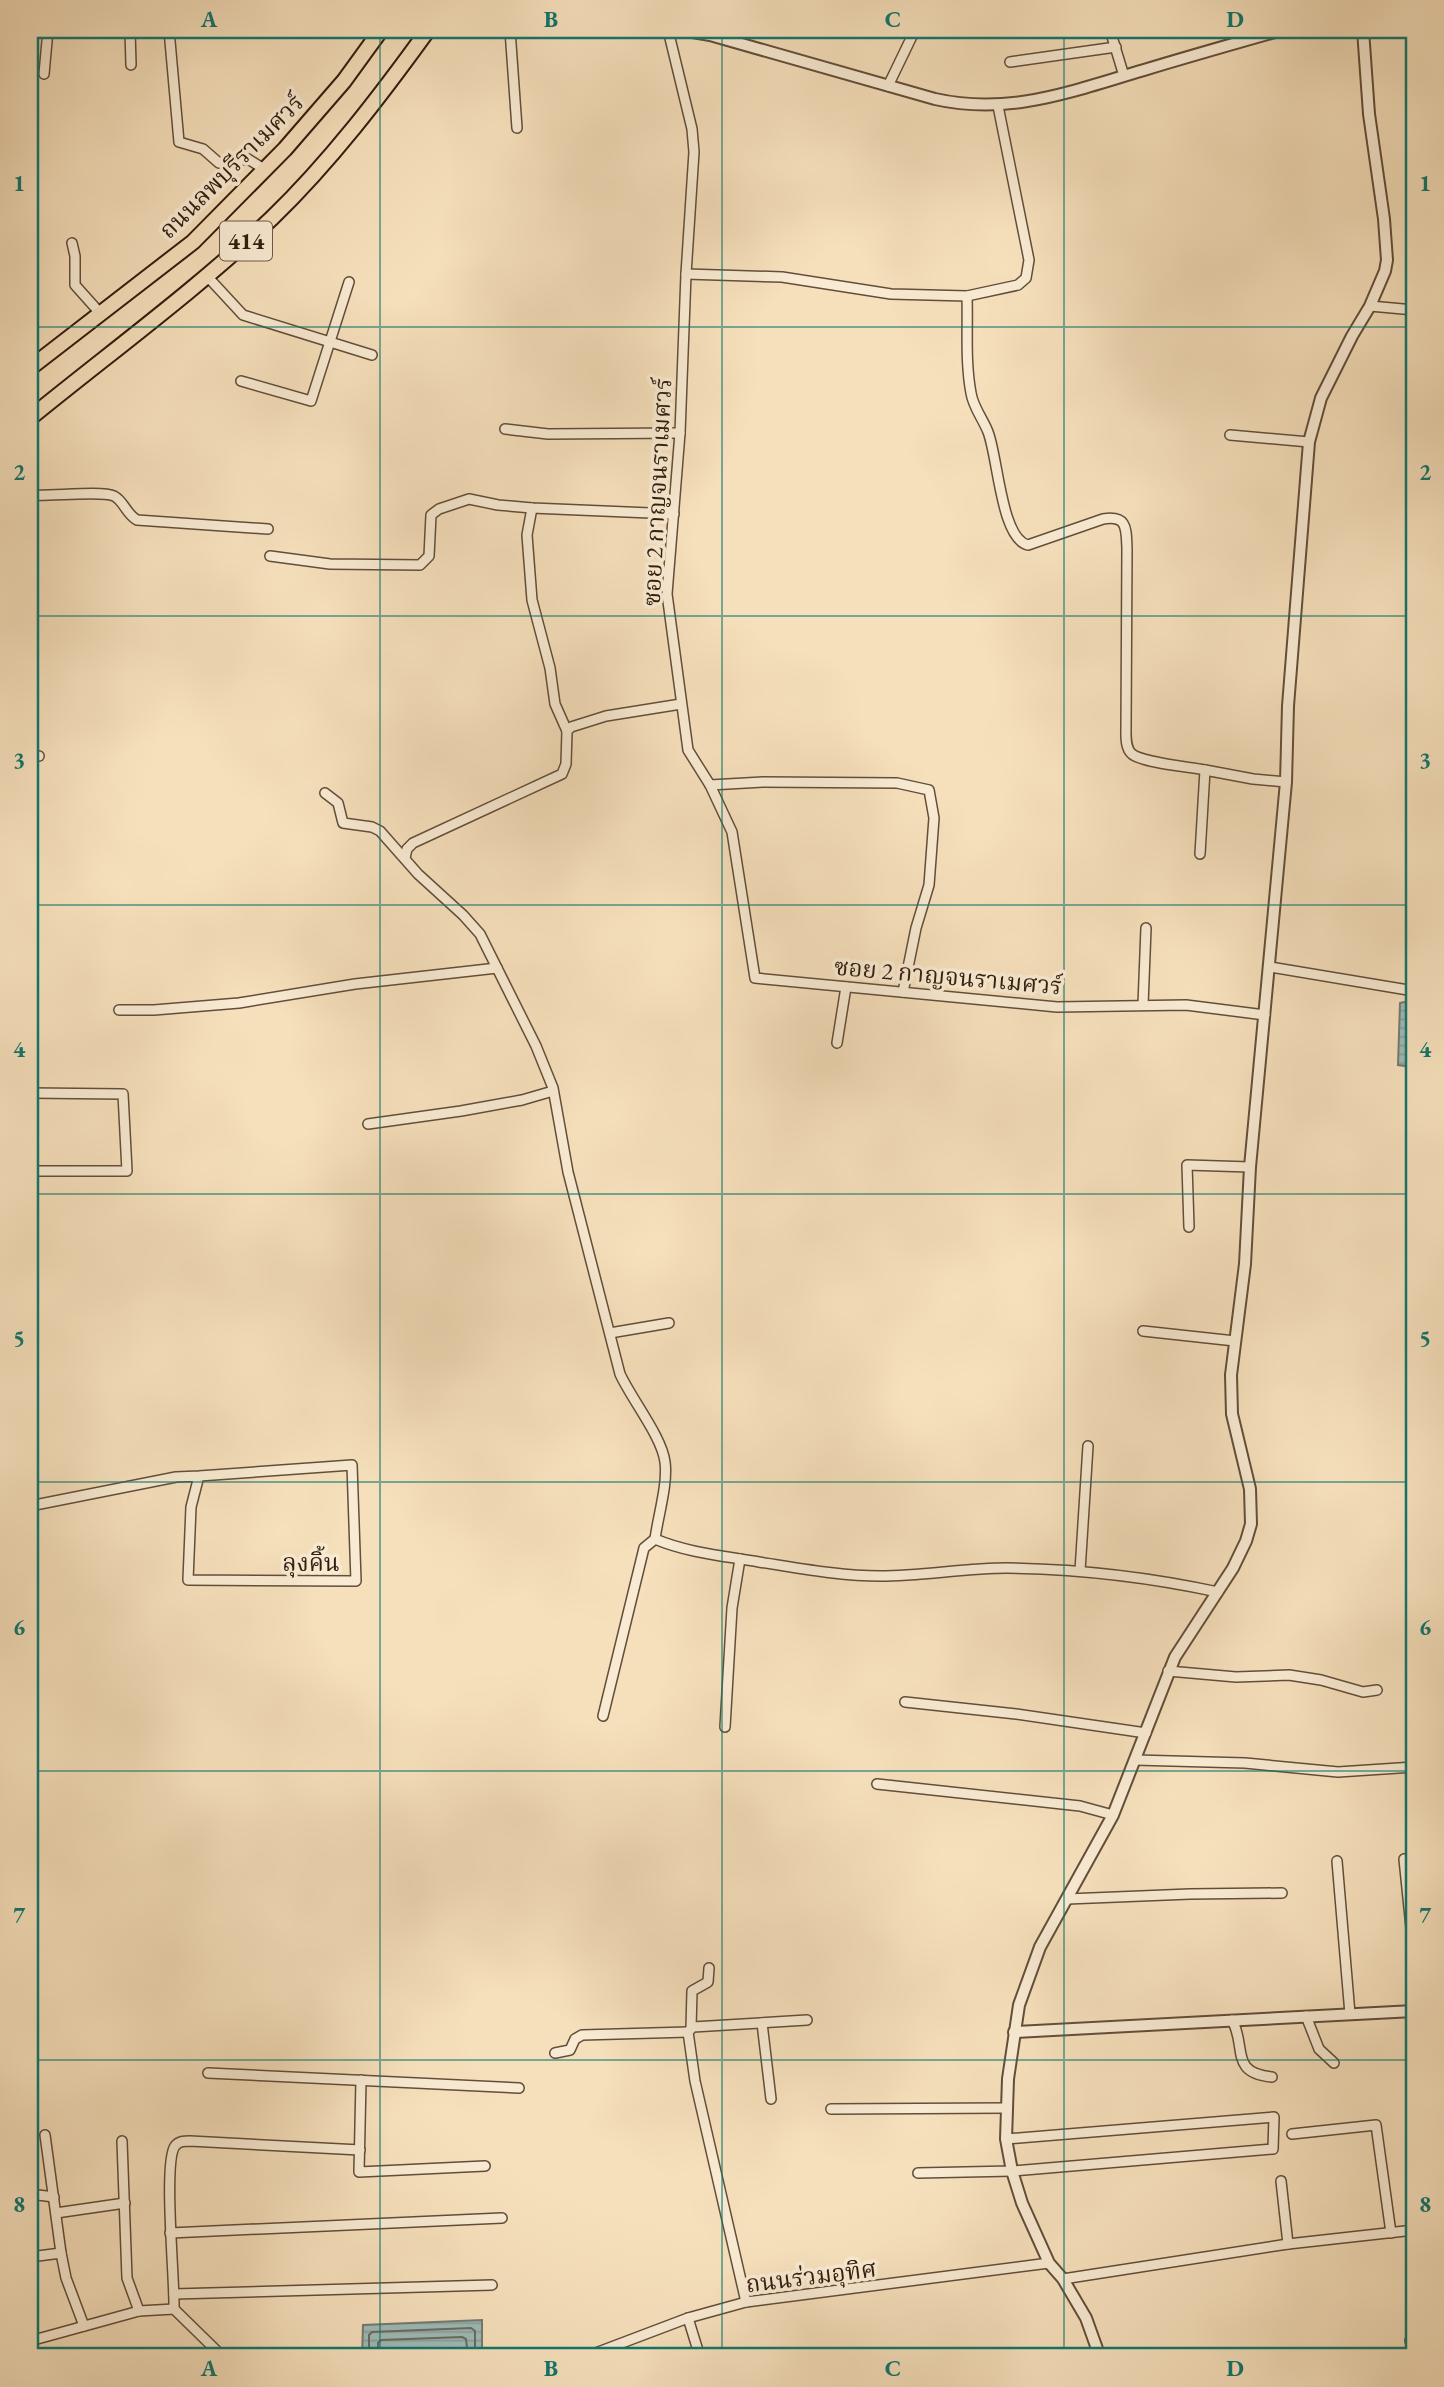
<svg xmlns="http://www.w3.org/2000/svg" width="1444" height="2387" font-family="'EB Garamond','Noto Serif Thai',serif">
	<style>
		.water { fill: url(#water-rules); stroke: #727c74; stroke-width: 2 }
		.lines { fill: none; stroke-linecap: round; stroke-linejoin: round }
		.shore { stroke: #686c63; stroke-width: 2 }
		.minor-casing { stroke: #624e3a; stroke-width: 12 }
		.tertiary-casing { stroke: #624e3a; stroke-width: 14 }
		.primary-casing { stroke: #311d0f; stroke-width: 18 }
		.minor { stroke: #f9ebd3; stroke-width: 9 }
		.tertiary { stroke: #f9ebd3; stroke-width: 10 }
		.primary { stroke: #f6e0bc; stroke-width: 14 }
		.grid { fill: none; stroke: #0f766e; stroke-width: 2; stroke-opacity: 0.55 }
		.labels { text-anchor: middle; dominant-baseline: central; stroke-width: 7; stroke-linejoin: round; paint-order: stroke }
		.shield { fill: #f9ebd3; stroke: #6d5b4a; stroke-width: 2 }
		.shield-label { font-size: 23px; font-weight: bold; fill: #311d0f }
		.street-label { font-size: 24px; fill: #311d0f; stroke: #f9ebd3 }
		.neatline { fill: none; stroke: #0f766e; stroke-width: 2.5 }
		.grid-label { font-size: 23px; text-anchor: middle; font-weight: bold; fill: #0f766e }
	</style>
	<defs>
		<pattern id="water-rules" width="6" height="5" patternUnits="userSpaceOnUse" patternTransform="scale(1.75)"><rect width="6" height="5" fill="#9ebbb7"/><path d="M0 2.5h6" fill="none" stroke="#89a09c"/></pattern>
	</defs>
	<rect width="100%" height="100%" fill="#f6e0bc"/>
	<filter id="stains"><feTurbulence type="fractalNoise" baseFrequency=".00286" numOctaves="4"/><feColorMatrix values="0 0 0 0 .2 0 0 0 0 .09 0 0 0 0 .02 0 0 0 .5 -.17"/></filter>
	<radialGradient id="worn" r=".72"><stop offset=".6" stop-color="#630" stop-opacity="0"/><stop offset="1" stop-color="#630" stop-opacity=".3"/></radialGradient>
	<!-- water -->
	<g class="water">
		<path d="M1404,1002L1414,1003V1067L1398,1065L1400,1003Z"/>
		<path d="M482,2320V2350H489V2357H362L363,2325Z"/>
	</g>
	<g class="lines">
		<!-- shore -->
		<g class="shore">
			<path d="M369,2357V2335L372,2332L471,2328L475,2331V2351L482,2357"/>
			<path d="M378,2357V2343L381,2340L462,2337L466,2339L468,2357"/>
			<path d="M388,2357L391,2350L452,2348L455,2350L457,2357"/>
		</g>
		<defs>
			<g id="minor">
				<path d="M130,30L131,65"/>
				<path d="M169,30L179,142L203,149L219,163L248,159L264,169"/>
				<path d="M510,30L517,128"/>
				<path d="M668,30L692,129L694,152L686,274L680,433L667,594L688,750L710,785L732,832L755,978L1057,1007L1186,1005L1265,1015"/>
				<path d="M1110,30L1124,76"/>
				<path d="M1010,62L1116,47"/>
				<path d="M44,74L48,30"/>
				<path d="M888,86L915,30"/>
				<path d="M72,243L75,256V285L100,313"/>
				<path d="M686,274L782,277L891,294L967,296L1018,285L1026,278L1029,260L998,106"/>
				<path d="M206,275L243,315L372,355"/>
				<path d="M967,296C968,328 965,361 971,393C973,407 983,419 988,432C998,457 1001,539 1028,545L1103,519C1128,515 1126,529 1127,549L1126,727C1126,736 1125,748 1132,754C1143,763 1190,767 1205,770"/>
				<path d="M1370,306L1414,310"/>
				<path d="M241,381L311,401L349,282"/>
				<path d="M505,429L548,434L680,433"/>
				<path d="M1230,435L1309,442"/>
				<path d="M30,495C48,497 101,490 114,496C124,501 126,514 137,520L268,529"/>
				<path d="M532,508L527,535L532,600L550,668L555,704L567,731"/>
				<path d="M270,556L330,564L420,565L429,556L431,515L439,509L469,499L498,505L532,508L674,514"/>
				<path d="M30,756H39"/>
				<path d="M710,785L763,782L897,783L929,790L934,818L929,885L916,928L903,992"/>
				<path d="M325,793L338,803L343,823L372,827L380,831L418,874L463,915L480,934L536,1046L553,1088L568,1172L620,1374C632,1400 662,1437 665,1462C668,1484 658,1516 655,1539C688,1553 725,1556 759,1562C799,1568 840,1576 880,1576C923,1576 965,1568 1007,1568C1078,1569 1149,1577 1218,1592"/>
				<path d="M1200,854L1205,770L1253,779L1286,782"/>
				<path d="M405,858L407,849L413,843L562,774L566,764L567,731L571,727L606,716L681,704"/>
				<path d="M1270,967L1414,991"/>
				<path d="M1143,1005L1146,928"/>
				<path d="M119,1010H154L239,1003L355,984L497,968"/>
				<path d="M837,1043L846,987"/>
				<path d="M30,1093L123,1094L127,1171H30"/>
				<path d="M368,1124L461,1111L522,1100L553,1091"/>
				<path d="M1189,1227L1187,1165L1250,1167"/>
				<path d="M1143,1331L1235,1341"/>
				<path d="M610,1333L669,1323"/>
				<path d="M30,1506L176,1477L199,1476L352,1465L356,1581L188,1580L191,1507L199,1476"/>
				<path d="M1080,1571L1088,1446"/>
				<path d="M1168,1671L1236,1677L1289,1675L1321,1680L1363,1692L1377,1690"/>
				<path d="M905,1702L1016,1714L1146,1733"/>
				<path d="M603,1716L644,1548L655,1539"/>
				<path d="M725,1727L732,1608L740,1559"/>
				<path d="M1135,1760L1245,1763L1338,1772L1414,1767"/>
				<path d="M877,1784L1080,1806L1113,1815"/>
				<path d="M1404,1859L1414,1957"/>
				<path d="M1337,1861L1350,2014"/>
				<path d="M1067,1899L1190,1894L1282,1893"/>
				<path d="M1306,2016L1319,2049L1334,2063"/>
				<path d="M1232,2020C1247,2047 1229,2073 1272,2077"/>
				<path d="M762,2023L771,2099"/>
				<path d="M691,2028L692,1991L708,1982L709,1968"/>
				<path d="M555,2053L570,2050L575,2039L582,2035L688,2032"/>
				<path d="M208,2073L519,2088"/>
				<path d="M361,2080L359,2172L485,2166"/>
				<path d="M831,2109L1006,2108"/>
				<path d="M1292,2134L1376,2125L1391,2233"/>
				<path d="M45,2135L61,2253L66,2278L84,2326"/>
				<path d="M122,2141L127,2278L139,2311"/>
				<path d="M918,2173L1012,2171L1273,2149L1274,2117L1006,2139"/>
				<path d="M1281,2181L1288,2244"/>
				<path d="M30,2194L54,2197"/>
				<path d="M56,2213L125,2203"/>
				<path d="M170,2233L502,2218"/>
				<path d="M30,2257L61,2253"/>
				<path d="M1063,2279L1288,2244L1414,2230"/>
				<path d="M174,2294L492,2285"/>
				<path d="M746,2302L695,2081L688,2032L693,2027L807,2020"/>
				<path d="M174,2309C175,2282 163,2162 175,2146C179,2141 184,2141 190,2141L360,2150"/>
				<path d="M688,2318L700,2357"/>
				<path d="M30,2341L139,2311L174,2309L223,2357"/>
				<path d="M1410,2341L1414,2329"/>
				<path d="M585,2357L688,2318L746,2302L1049,2263"/>
			</g>
			<g id="tertiary">
				<path d="M681,30L710,35L935,99C1010,116 1072,91 1144,70C1190,56 1236,43 1282,30"/>
				<path d="M1014,2032L1414,2011"/>
				<path d="M1100,2357L1086,2318L1063,2279L1049,2263L1022,2203L1012,2171L1006,2139L1008,2079L1019,2005L1040,1947L1113,1815L1175,1657L1233,1568L1246,1541L1251,1524L1250,1489L1232,1414L1231,1375L1245,1264L1250,1167L1286,782L1288,706L1309,442L1321,398L1352,336L1370,306L1385,271L1387,260L1384,219L1369,114L1363,30"/>
			</g>
			<g id="primary">
				<path d="M30,368L193,242L285,149L344,81L381,30"/>
				<path d="M30,418C111,352 196,290 272,218C330,162 381,95 428,30"/>
			</g>
		</defs>
		<!-- minor casing -->
		<use href="#minor" class="minor-casing"/>
		<!-- tertiary casing -->
		<use href="#tertiary" class="tertiary-casing"/>
		<!-- primary casing -->
		<use href="#primary" class="primary-casing"/>
		<!-- minor -->
		<use href="#minor" class="minor"/>
		<!-- tertiary -->
		<use href="#tertiary" class="tertiary"/>
		<!-- primary -->
		<use href="#primary" class="primary"/>
	</g>
	<!-- grid -->
	<path class="grid" d="M380,30V2357M722,30V2357M1064,30V2357M30,327H1414M30,616H1414M30,905H1414M30,1194H1414M30,1482H1414M30,1771H1414M30,2060H1414"/>
	<g class="labels">
		<!-- shield labels -->
		<rect class="shield" x="220" y="221.5" width="52" height="39" rx="5"/>
		<g class="shield-label">
			<text x="246" y="241">414</text>
		</g>
		<!-- street labels -->
		<g class="street-label">
			<text transform="translate(231 166) rotate(-45)">ถนนลพบุรีราเมศวร์</text>
			<text transform="translate(657 492) rotate(-87)">ซอย 2 กาญจนราเมศวร์</text>
			<text transform="translate(948 976) rotate(5)">ซอย 2 กาญจนราเมศวร์</text>
			<text x="311" y="1562">ลุงคิ้น</text>
			<text transform="translate(811 2276) rotate(-7)">ถนนร่วมอุทิศ</text>
		</g>
	</g>
	<!-- margin -->
	<rect width="1444" height="2387" fill="none" stroke="#f6e0bc" stroke-width="77"/>
	<rect x="38" y="38" width="1368" height="2310" class="neatline"/>
	<g class="grid-label">
		<text x="209" y="27">A</text>
		<text x="551" y="27">B</text>
		<text x="893" y="27">C</text>
		<text x="1235" y="27">D</text>
		<text x="19" y="191">1</text>
		<text x="1425" y="191">1</text>
		<text x="19" y="480">2</text>
		<text x="1425" y="480">2</text>
		<text x="19" y="768">3</text>
		<text x="1425" y="768">3</text>
		<text x="19" y="1057">4</text>
		<text x="1425" y="1057">4</text>
		<text x="19" y="1346">5</text>
		<text x="1425" y="1346">5</text>
		<text x="19" y="1635">6</text>
		<text x="1425" y="1635">6</text>
		<text x="19" y="1923">7</text>
		<text x="1425" y="1923">7</text>
		<text x="19" y="2212">8</text>
		<text x="1425" y="2212">8</text>
		<text x="209" y="2376">A</text>
		<text x="551" y="2376">B</text>
		<text x="893" y="2376">C</text>
		<text x="1235" y="2376">D</text>
	</g>
	<rect width="100%" height="100%" filter="url(#stains)"/>
	<rect width="100%" height="100%" fill="url(#worn)"/>
</svg>
